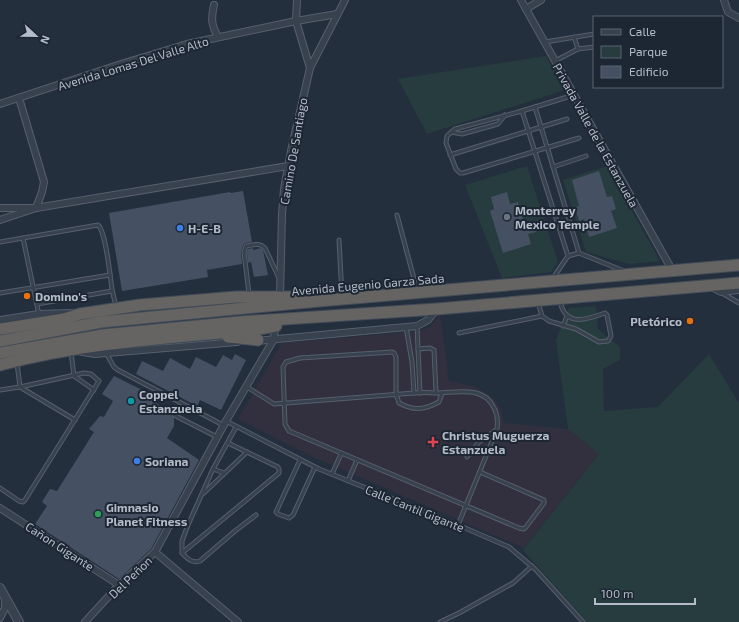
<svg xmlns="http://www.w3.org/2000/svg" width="739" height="622" font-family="'Exo 2',sans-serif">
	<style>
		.medical { fill: #32303f }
		.green { fill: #263c3f }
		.building { fill: #455162 }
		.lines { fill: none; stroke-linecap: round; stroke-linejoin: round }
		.service-casing { stroke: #565f6c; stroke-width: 5 }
		.minor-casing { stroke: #565f6c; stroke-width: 8 }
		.tertiary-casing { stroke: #565f6c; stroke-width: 10 }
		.trunk-casing { stroke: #434c59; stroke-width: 13 }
		.service { stroke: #38414e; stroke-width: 3 }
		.minor { stroke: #38414e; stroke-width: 6 }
		.tertiary { stroke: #38414e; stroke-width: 8 }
		.trunk { stroke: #656462; stroke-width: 11 }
		.worship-dot { fill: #6b7280; stroke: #1d2633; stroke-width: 1.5 }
		.shop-dot { fill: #3f7fe0; stroke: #1d2633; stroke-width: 1.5 }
		.food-dot { fill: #e8710a; stroke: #1d2633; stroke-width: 1.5 }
		.culture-dot { fill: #0f9aa8; stroke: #1d2633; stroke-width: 1.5 }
		.health-dot { fill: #e0444e; stroke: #1d2633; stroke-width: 1.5 }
		.leisure-dot { fill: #2e9e5b; stroke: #1d2633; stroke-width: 1.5 }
		.labels { text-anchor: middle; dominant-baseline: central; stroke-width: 4; stroke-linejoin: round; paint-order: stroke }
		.street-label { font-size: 12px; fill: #b4bcc9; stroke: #1d2633 }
		.poi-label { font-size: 12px; font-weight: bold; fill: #b4bcc9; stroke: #1d2633; text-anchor: start }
	</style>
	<rect width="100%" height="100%" fill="#242f3e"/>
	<!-- medical -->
	<path class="medical" d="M440,315L449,381L476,387L491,396L501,409L504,423L568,429L599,454L524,548L311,456L238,419L282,343L420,331L430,327Z"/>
	<!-- green -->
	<g class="green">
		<path d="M546,56L565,90L427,134L398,79Z"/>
		<path d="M527,166L558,262L551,272L502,278L465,185Z"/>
		<path d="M607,166L660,261L629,264L586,252L563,180Z"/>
		<path d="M596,306L598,329L620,347V360L603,369L604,411L658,407L709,354L739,403V622H587L523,550L599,454L568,429L556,340L569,308Z"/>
	</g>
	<!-- building -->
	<g class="building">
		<path d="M599,171L607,197L612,196L616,209L611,211L617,228L589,237L584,219L579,221L575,207L579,206L572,180Z"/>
		<path d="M243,191L252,242L245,243L243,245L241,252L242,264L207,270L208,277L122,291L109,213L230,192L231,193Z"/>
		<path d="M507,192L510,204L518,202L525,226L533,223L536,232L528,234L531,244L503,253L490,211L494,209L491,197Z"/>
		<path d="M253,248V250L261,248L263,250L268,275L254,277L251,262L248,263L247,252L248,249Z"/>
		<path d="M235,354L246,360L221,410L200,400L197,406L136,374L142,361L163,371L170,358L190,369L196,357L216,367L223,355L232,360Z"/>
		<path d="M114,376L152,395L150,399L171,413V416L174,418V426L167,438L199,460L151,549L119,579L35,524L47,506L42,502L50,489L57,491L94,432L89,429L100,416L104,417L113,401L102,394Z"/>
	</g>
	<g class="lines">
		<defs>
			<g id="service">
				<path d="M574,37L578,49"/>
				<path d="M545,42L594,34"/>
				<path d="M555,61L578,49L594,47"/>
				<path d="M574,95L522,111L455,129L447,136L446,143L456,169L460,173H463L579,138"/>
				<path d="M535,107L579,253"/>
				<path d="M522,111L568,256"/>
				<path d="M451,132L462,134L498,124L505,115"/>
				<path d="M450,155L567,119"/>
				<path d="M553,167L586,156"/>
				<path d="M397,215L417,290"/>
				<path d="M23,238L39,315"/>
				<path d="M339,240L342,296"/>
				<path d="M0,242L98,225C106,232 110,276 112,289C113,295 115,301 116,307"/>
				<path d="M553,278L568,256L579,253L624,271"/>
				<path d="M0,293L110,275"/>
				<path d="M722,293L739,303"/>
				<path d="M249,294L244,252L246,246C254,245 259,242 265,248L279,278"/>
				<path d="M538,302L542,316L549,321L576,329L599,342L608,341L611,336L607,315L605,313C586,320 565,327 560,301"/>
				<path d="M37,304L112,291"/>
				<path d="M417,326L420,393"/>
				<path d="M563,326L567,316"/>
				<path d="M406,327L412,362L414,393"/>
				<path d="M459,333L542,316"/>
				<path d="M418,349L430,348L434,350L436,393"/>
				<path d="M71,352L74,376L94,390"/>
				<path d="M106,353L114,367L118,370L223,425"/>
				<path d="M17,363L20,387L75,420"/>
				<path d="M247,387L274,404L414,393C423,392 431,393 439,393C459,392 484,386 494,408C498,415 498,421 497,429L458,525"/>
				<path d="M0,390L20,387L84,373L91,374L99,381L25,500L23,502L19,501L0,488"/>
				<path d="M442,393L439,402C424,410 414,411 399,403L396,394V357L394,353L392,352L300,358L286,362L283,367L285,424L289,431L519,528L524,529L526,527L544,503V500L480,472"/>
				<path d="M174,415L217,437"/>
				<path d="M226,421L319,469L458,525L509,547L536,570L583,622"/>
				<path d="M236,427L213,469L188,525L182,541V553C187,558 192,564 200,561L235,531L256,515"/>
				<path d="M467,457L479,442L496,430"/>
				<path d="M300,460L276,512L278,514L289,518L293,515L315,467"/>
				<path d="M213,469L224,473"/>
				<path d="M332,474L341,454"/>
				<path d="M348,481L357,460"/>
				<path d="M204,493L247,452"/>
				<path d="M182,553L279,473V469L278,467L228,443"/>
				<path d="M440,622L459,613L513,583L532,566"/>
			</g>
			<g id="minor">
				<path d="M297,0L296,21L310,68"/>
				<path d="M521,0L672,270"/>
				<path d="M724,0L728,12L739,18"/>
				<path d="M214,5C211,19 211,24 218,37"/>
				<path d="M526,9L541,0"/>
				<path d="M19,98L44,182L42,192L36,208"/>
				<path d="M0,104L121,64L187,44L296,21L337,14"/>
				<path d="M0,208H33"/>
				<path d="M0,220L36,208L288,166"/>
				<path d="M711,287L721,292L739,290"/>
				<path d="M280,297L282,214L284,189L291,151L310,68L345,0"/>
				<path d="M256,341L417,326L428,320L437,309"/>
				<path d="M77,351L95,354L237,342"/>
				<path d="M0,508L119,585"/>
				<path d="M155,552L238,622"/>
				<path d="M0,618L5,608V598"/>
				<path d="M85,622L119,585L155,552L226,421L274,339L275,326"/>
			</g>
			<g id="tertiary">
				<path d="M0,321L39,315L73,314"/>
				<path d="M0,588L19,622"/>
			</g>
			<g id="trunk">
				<path d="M0,329L64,319L80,314L140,305L236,297H296"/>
				<path d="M228,337L258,340"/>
				<path d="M0,341L101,322L319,301L739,265"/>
				<path d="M0,353L103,335L239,322L437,309L739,283"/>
				<path d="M0,365C82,343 168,338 253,330L276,326"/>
			</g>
		</defs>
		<!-- service casing -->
		<use href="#service" class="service-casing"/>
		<!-- minor casing -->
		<use href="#minor" class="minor-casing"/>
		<!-- tertiary casing -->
		<use href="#tertiary" class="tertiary-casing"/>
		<!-- trunk casing -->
		<use href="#trunk" class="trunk-casing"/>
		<!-- service -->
		<use href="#service" class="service"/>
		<!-- minor -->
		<use href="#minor" class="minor"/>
		<!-- tertiary -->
		<use href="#tertiary" class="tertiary"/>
		<!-- trunk -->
		<use href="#trunk" class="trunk"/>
	</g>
	<!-- markers -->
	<circle class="worship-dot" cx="507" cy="217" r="4"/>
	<g class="shop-dot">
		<circle cx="180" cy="228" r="4"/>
		<circle cx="137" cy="461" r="4"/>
	</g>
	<g class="food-dot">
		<circle cx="27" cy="296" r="4"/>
		<circle cx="690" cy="321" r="4"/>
	</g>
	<circle class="culture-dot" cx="131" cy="401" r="4"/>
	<path class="health-dot" d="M431 436h4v4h4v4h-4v4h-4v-4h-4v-4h4z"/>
	<circle class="leisure-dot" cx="98" cy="514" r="4"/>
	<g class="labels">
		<!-- street labels -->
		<g class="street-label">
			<text transform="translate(133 63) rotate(-17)">Avenida Lomas Del Valle Alto</text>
			<text transform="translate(596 135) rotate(61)">Privada Valle de la Estanzuela</text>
			<text transform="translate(293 151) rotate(-80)">Camino De Santiago</text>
			<text transform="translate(368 284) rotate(-5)">Avenida Eugenio Garza Sada</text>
			<text transform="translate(415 508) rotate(22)">Calle Cantil Gigante</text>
			<text transform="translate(60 546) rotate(33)">Cañon Gigante</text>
			<text transform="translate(130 577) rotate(-44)">Del Peñon</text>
		</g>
		<!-- poi labels -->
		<g class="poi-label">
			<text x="515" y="210">Monterrey<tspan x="515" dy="14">Mexico Temple</tspan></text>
			<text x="188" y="228">H-E-B</text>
			<text x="35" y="296">Domino's</text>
			<text x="682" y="321" text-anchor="end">Pletórico</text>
			<text x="139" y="394">Coppel<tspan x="139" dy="14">Estanzuela</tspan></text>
			<text x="442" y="435">Christus Muguerza<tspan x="442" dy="14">Estanzuela</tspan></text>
			<text x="145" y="461">Soriana</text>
			<text x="106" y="507">Gimnasio<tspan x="106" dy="14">Planet Fitness</tspan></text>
		</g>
	</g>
	<!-- legend -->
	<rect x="593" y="16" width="130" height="72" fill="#1d2633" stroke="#59626f"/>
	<rect x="601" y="29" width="20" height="6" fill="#38414e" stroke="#59626f"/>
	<text x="629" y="36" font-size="12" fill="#b4bcc9">Calle</text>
	<rect x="601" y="46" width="20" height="12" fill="#263c3f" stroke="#59626f"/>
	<text x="629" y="56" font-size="12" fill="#b4bcc9">Parque</text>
	<rect x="601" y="66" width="20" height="12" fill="#455162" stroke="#59626f"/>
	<text x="629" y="76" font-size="12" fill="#b4bcc9">Edificio</text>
	<!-- north arrow -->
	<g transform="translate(36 36) rotate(112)" stroke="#1d2633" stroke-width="3" paint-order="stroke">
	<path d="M0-3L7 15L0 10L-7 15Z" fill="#b4bcc9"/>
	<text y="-6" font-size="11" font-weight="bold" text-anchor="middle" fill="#b4bcc9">N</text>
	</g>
	<!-- scale -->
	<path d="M595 598v6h100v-6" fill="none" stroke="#b4bcc9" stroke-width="2"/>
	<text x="601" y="598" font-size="12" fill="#b4bcc9" stroke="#1d2633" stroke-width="3" paint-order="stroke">100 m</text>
</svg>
